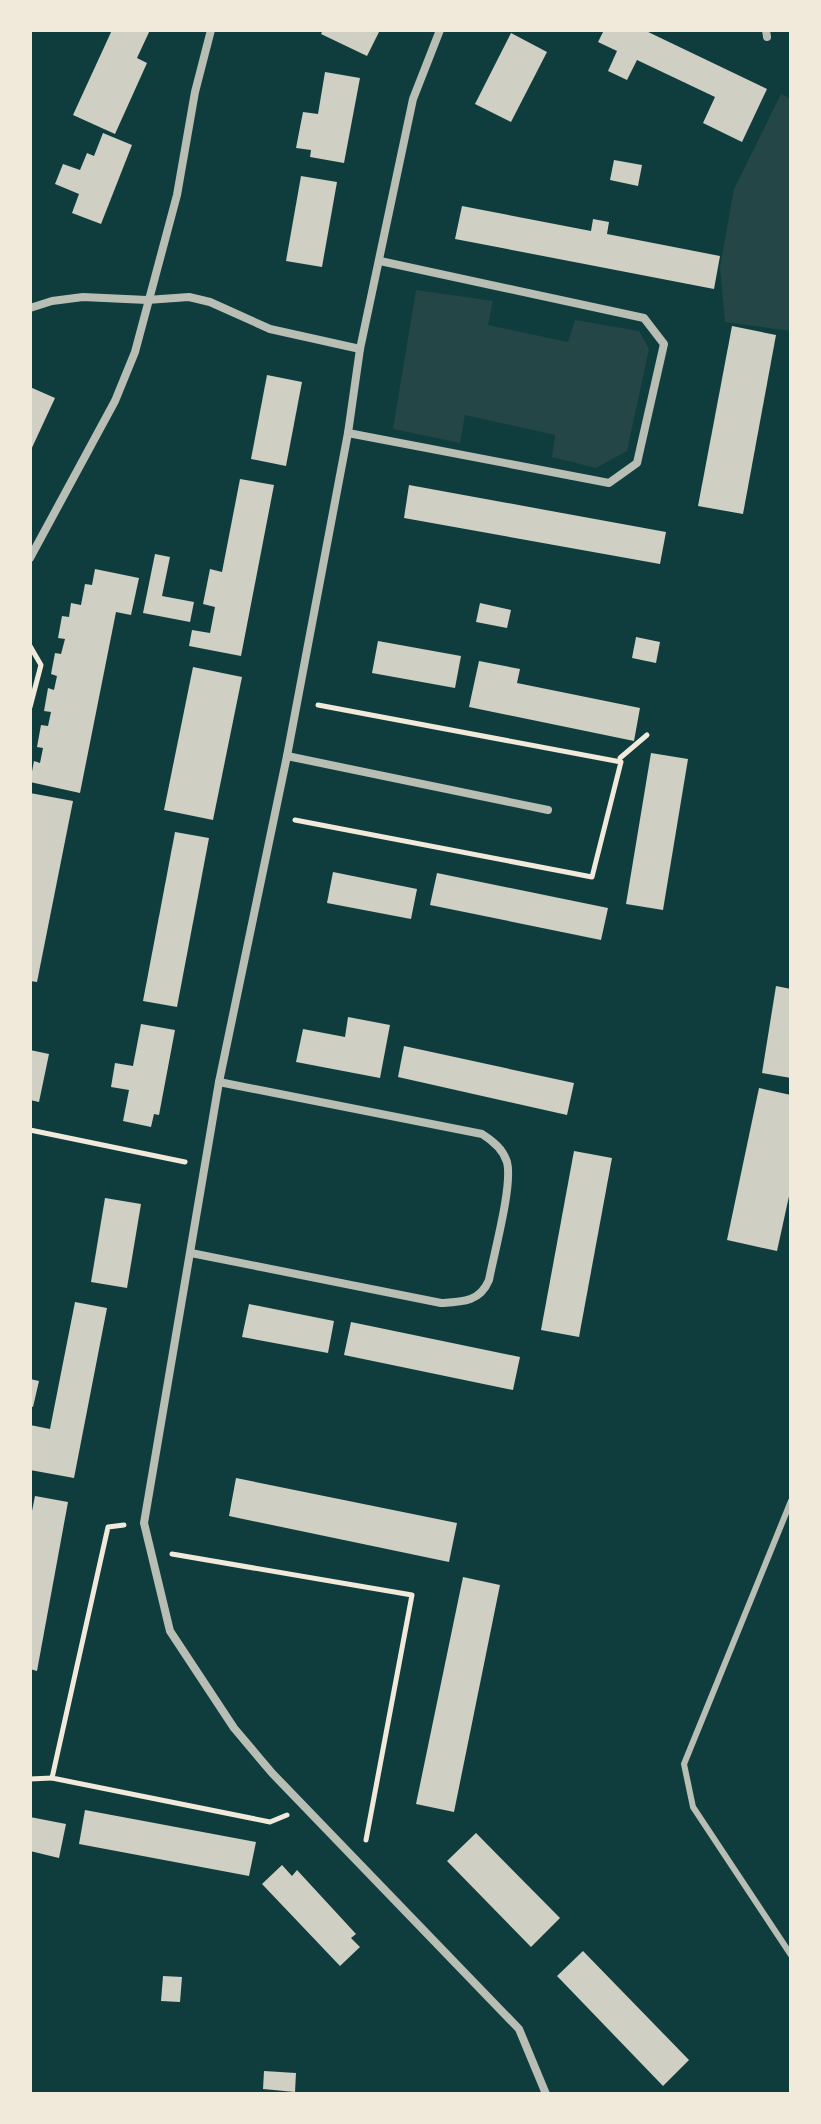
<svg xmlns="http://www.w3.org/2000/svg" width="821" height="2124" font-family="'Fira Sans',sans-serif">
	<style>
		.green { fill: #244646 }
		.building { fill: #cfcfc3 }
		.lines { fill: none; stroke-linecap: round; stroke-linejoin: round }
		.path { stroke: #f1e9da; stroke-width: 5 }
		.service { stroke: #b8beb3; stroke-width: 6 }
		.minor { stroke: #b8beb3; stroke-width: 8 }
	</style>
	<rect width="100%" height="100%" fill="#0f3d3e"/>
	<!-- green -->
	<g class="green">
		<path d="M781,94L791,99V331L725,322L720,267L734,189Z"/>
		<path d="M416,290L493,301L488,325L568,342L575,320L639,331L649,349L627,451L596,468L552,457L555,435L465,415L460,443L393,429Z"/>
	</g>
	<!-- building -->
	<g class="building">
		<path d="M112,30H150L137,58L147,63L115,134L73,115Z"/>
		<path d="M323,30H380L367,56L321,34Z"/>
		<path d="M604,30H644L767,89L742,142L703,123L715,97L637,60L627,80L608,71L617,51L598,42Z"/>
		<path d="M511,33L547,52L511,122L475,104Z"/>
		<path d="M325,72L360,78L344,163L310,157L311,150L296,148L303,112L318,114Z"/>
		<path d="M103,133L132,145L101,224L72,213L79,194L55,184L63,164L80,170L87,153L94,156Z"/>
		<path d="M614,160L642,165L638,186L610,180Z"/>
		<path d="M301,176L337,182L322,267L286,261Z"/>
		<path d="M462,206L591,231L593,219L609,222L607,234L720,256L714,289L455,239Z"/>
		<path d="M732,326L776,335L743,514L698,506Z"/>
		<path d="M267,375L302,382L286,466L251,459Z"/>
		<path d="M30,387L55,398L30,452Z"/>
		<path d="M240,479L274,485L241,656L189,646L192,630L210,633L215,607L203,604L210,569L222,572Z"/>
		<path d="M409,485L666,532L660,564L404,518Z"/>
		<path d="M155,554L170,557L162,596L194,602L190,622L143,613Z"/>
		<path d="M95,569L139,578L131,615L116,612L80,793L30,782L34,761L40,763L43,748L37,747L41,725L48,726L51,712L44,711L48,688L54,690L57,676L51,674L55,653L61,654L65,639L58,638L62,616L69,617L71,603L81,605L85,584L92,585Z"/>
		<path d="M480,603L511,610L507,628L476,622Z"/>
		<path d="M636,637L660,642L656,663L632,658Z"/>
		<path d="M378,641L461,656L455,688L372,673Z"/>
		<path d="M479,661L520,669L517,683L640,708L634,741L469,707Z"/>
		<path d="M193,667L242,677L213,820L164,810Z"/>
		<path d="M651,753L688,759L663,910L626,904Z"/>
		<path d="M30,793L73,801L37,982L30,981Z"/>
		<path d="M175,832L209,838L177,1007L143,1001Z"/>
		<path d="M333,872L417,889L411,919L327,903Z"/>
		<path d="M437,873L608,908L601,940L430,905Z"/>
		<path d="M776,986L791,989V1078L762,1073Z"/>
		<path d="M348,1017L390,1025L380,1078L296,1062L303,1029L345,1037Z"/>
		<path d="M141,1024L175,1030L159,1115L154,1114L151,1127L123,1121L129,1090L111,1087L115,1063L133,1066Z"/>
		<path d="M404,1046L574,1083L567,1115L398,1077Z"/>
		<path d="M30,1050L49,1054L39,1102L30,1100Z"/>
		<path d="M759,1088L791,1095V1187L777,1251L727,1240Z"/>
		<path d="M574,1151L612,1158L579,1337L541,1330Z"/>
		<path d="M105,1198L141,1204L127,1288L91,1282Z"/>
		<path d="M75,1302L107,1308L74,1478L30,1470V1425L50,1429Z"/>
		<path d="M249,1304L334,1321L328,1353L242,1337Z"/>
		<path d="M351,1322L520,1357L513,1390L344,1355Z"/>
		<path d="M30,1379L39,1381L33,1407L30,1406Z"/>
		<path d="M236,1478L457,1523L449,1562L229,1516Z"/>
		<path d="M35,1496L68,1502L37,1671L30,1669V1521Z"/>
		<path d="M463,1577L500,1585L454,1812L416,1804Z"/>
		<path d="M85,1810L256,1842L249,1876L79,1844Z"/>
		<path d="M30,1817L66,1824L59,1858L30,1851Z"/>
		<path d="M476,1833L560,1918L531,1947L447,1861Z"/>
		<path d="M282,1865L292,1876L297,1870L356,1934L351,1938L360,1947L340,1966L262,1884Z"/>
		<path d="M583,1951L689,2060L663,2086L557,1976Z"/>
		<path d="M163,1976L182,1977L180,2002L161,2001Z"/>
		<path d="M264,2071L296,2073L295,2092L263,2089Z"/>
	</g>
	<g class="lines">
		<!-- path -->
		<g class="path">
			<path d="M30,646L41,665L30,707"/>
			<path d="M620,758L647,735"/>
			<path d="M295,820L592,877L621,762L318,705"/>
			<path d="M30,1130L185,1162"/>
			<path d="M124,1525L108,1527L52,1778L270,1822L287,1815"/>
			<path d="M172,1554L412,1595L366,1840"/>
			<path d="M30,1779L52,1778"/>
		</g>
		<!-- service -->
		<path class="service" d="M791,1501L684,1764L693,1807L791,1955"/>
		<!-- minor -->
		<g class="minor">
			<path d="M440,30L413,99L360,349L348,433L287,756L219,1082L144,1523L170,1631L234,1728L272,1773L519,2029L546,2094"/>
			<path d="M766,30L767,37"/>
			<path d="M30,308L52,301L83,297L147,300L189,297L210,302L270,329L360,349"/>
			<path d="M348,433L609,483L637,463L664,344L644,318L380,261"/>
			<path d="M30,558L115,401L135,352L177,195L195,92L211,30"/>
			<path d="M287,756L548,810"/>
			<path d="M191,1253L441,1303C462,1302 480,1302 489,1280C494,1253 513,1185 507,1162C503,1149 493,1141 482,1134L219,1082"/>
		</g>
	</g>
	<!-- border -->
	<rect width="821" height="2124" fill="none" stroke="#f1e9da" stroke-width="64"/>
</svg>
